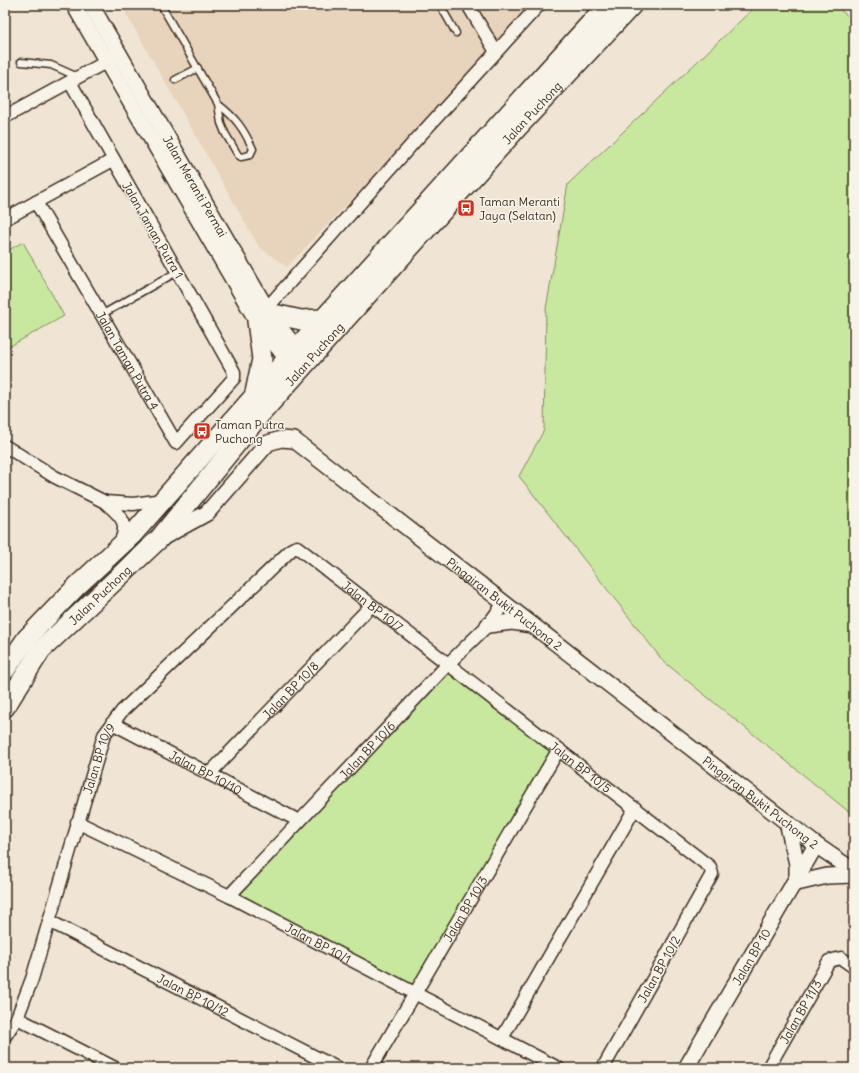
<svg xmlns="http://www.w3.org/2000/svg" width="859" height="1073" font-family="Delius,sans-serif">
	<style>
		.built { fill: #e8d4bc }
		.green { fill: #c8e8a0; stroke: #82895f }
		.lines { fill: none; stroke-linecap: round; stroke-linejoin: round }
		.service-casing { stroke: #3b2a1e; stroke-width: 9 }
		.minor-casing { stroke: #3b2a1e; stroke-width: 15 }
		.tertiary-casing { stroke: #3b2a1e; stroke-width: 18 }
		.primary-casing { stroke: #3b2a1e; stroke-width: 22 }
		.service { stroke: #f7f3e8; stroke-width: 6 }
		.minor { stroke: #f7f3e8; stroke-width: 12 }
		.tertiary { stroke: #f7f3e8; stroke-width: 15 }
		.primary { stroke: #f7f3e8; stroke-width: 19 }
		.labels { text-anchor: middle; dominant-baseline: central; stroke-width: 3; stroke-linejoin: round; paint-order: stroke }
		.street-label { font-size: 12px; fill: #3b2a1e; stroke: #f7f3e8 }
		.poi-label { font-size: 12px; fill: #3b2a1e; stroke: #f7f3e8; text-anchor: start }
	</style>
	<rect width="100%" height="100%" fill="#f0e5d4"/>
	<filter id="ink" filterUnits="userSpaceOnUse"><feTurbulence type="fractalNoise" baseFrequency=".025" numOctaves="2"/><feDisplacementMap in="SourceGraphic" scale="8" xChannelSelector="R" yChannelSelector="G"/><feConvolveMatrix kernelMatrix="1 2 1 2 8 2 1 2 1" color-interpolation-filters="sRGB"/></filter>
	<g filter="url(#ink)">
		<!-- built -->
		<path class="built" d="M121,5H539L287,267L259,247Z"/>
		<!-- green -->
		<g class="green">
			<path d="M757,5H834L854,21V816L663,661L519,476L544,430L546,309L568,184Z"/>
			<path d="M23,242L64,316L5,349V252Z"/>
			<path d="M449,663L559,749L416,993L229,896Z"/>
		</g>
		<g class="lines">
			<defs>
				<g id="service">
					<path d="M161,5L218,104L221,123L225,133L238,155L241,157L250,155L253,149C243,128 236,118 218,104"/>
					<path d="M440,5L456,33"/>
					<path d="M21,62L51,65L78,77"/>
					<path d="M175,80L198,68"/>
					<path d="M101,315L177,272"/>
				</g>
				<g id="minor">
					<path d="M468,5L496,52"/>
					<path d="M5,117L115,57"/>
					<path id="s1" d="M36,202L176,443L234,378V372L70,82"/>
					<path d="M5,219L113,160"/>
					<path d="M266,309L414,142L539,5"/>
					<path d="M5,446L55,477L105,502"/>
					<path d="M120,543C130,521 120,516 105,502L133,504L163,500"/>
					<path id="s2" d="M112,723L299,821"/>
					<path id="s3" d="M209,774L371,606"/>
					<path id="s4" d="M77,822L229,896L558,1068"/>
					<path id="s5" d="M229,896L449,663L488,625L504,603"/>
					<path id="s6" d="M49,921L337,1068"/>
					<path d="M17,1018L115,1068"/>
					<path id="s7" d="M5,1036L17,1018L32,979L104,735L122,711L292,549L297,547L710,867L712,874L603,1068"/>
					<path d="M502,1038L635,808"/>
					<path id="s8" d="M371,1068L559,749"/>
					<path id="s9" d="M768,1068L829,961L841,958L854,967"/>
				</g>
				<g id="tertiary">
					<path d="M74,5L257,321L293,367"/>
					<path id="s10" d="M91,5L269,313L302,356"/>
					<path id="s11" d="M160,539L207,513L268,443L281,439L294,440L816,845L854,871"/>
					<path d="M488,625L512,622L532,625"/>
					<path d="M787,822L797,864V877"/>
					<path d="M793,884L827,876L854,875"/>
					<path id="s12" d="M686,1068L816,845"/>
				</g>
				<g id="primary">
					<path d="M269,313L301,320L323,319"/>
					<path d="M255,393L262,359L257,321"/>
					<path d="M5,670L27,638L77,586L133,534L286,360L607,5"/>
					<path id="s13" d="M5,707L41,650L159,539L258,417L307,362L518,127L632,5"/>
				</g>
			</defs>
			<!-- service casing -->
			<use href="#service" class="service-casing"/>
			<!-- minor casing -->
			<use href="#minor" class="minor-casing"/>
			<!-- tertiary casing -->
			<use href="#tertiary" class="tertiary-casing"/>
			<!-- primary casing -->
			<use href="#primary" class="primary-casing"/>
			<!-- service -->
			<use href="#service" class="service"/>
			<!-- minor -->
			<use href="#minor" class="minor"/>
			<!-- tertiary -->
			<use href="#tertiary" class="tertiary"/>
			<!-- primary -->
			<use href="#primary" class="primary"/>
		</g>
	</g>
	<!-- icons -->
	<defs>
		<symbol id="bus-square" viewBox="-11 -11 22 22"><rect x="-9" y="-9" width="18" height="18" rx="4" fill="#c8321e" stroke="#f7f3e8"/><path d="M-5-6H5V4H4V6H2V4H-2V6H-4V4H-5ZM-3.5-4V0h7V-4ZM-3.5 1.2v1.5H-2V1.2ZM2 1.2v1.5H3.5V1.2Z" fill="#fff"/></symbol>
	</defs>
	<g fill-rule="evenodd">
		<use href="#bus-square" x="456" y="198" width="20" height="20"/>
		<use href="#bus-square" x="192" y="421" width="20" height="20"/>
	</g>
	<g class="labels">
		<!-- street labels -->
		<g class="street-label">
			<text stroke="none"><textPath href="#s13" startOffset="796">Jalan Puchong</textPath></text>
			<text stroke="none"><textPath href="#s10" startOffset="209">Jalan Meranti Permai</textPath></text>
			<text transform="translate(153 230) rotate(60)">Jalan Taman Putra 1</text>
			<text stroke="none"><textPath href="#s13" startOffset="471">Jalan Puchong</textPath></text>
			<text stroke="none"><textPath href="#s1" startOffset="183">Jalan Taman Putra 4</textPath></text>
			<text stroke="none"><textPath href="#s13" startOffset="148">Jalan Puchong</textPath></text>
			<text stroke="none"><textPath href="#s11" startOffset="440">Pinggiran Bukit Puchong 2</textPath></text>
			<text stroke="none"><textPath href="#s7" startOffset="684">Jalan BP 10/7</textPath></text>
			<text stroke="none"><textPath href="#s3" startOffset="117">Jalan BP 10/8</textPath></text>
			<text stroke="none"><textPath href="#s5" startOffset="201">Jalan BP 10/6</textPath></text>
			<text stroke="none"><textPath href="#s7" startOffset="294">Jalan BP 10/9</textPath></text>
			<text stroke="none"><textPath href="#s7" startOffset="947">Jalan BP 10/5</textPath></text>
			<text stroke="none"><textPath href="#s2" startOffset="106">Jalan BP 10/10</textPath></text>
			<text stroke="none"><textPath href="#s11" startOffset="764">Pinggiran Bukit Puchong 2</textPath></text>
			<text stroke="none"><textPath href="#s8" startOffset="185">Jalan BP 10/3</textPath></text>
			<text stroke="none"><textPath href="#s4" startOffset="270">Jalan BP 10/1</textPath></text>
			<text stroke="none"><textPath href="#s12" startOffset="129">Jalan BP 10</textPath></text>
			<text transform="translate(659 969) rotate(-61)">Jalan BP 10/2</text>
			<text stroke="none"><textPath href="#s6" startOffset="162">Jalan BP 10/12</textPath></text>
			<text stroke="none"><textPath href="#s9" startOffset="65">Jalan BP 11/3</textPath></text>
		</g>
		<!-- poi labels -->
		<g class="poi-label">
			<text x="479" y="201">Taman Meranti<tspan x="479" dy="14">Jaya (Selatan)</tspan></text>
			<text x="215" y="424">Taman Putra<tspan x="215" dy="14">Puchong</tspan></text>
		</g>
	</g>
	<!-- margin -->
	<rect width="859" height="1073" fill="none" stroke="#f7f3e8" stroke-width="20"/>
	<rect x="10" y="10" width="839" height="1053" fill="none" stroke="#3b2a1e" stroke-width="1.5" filter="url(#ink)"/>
</svg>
